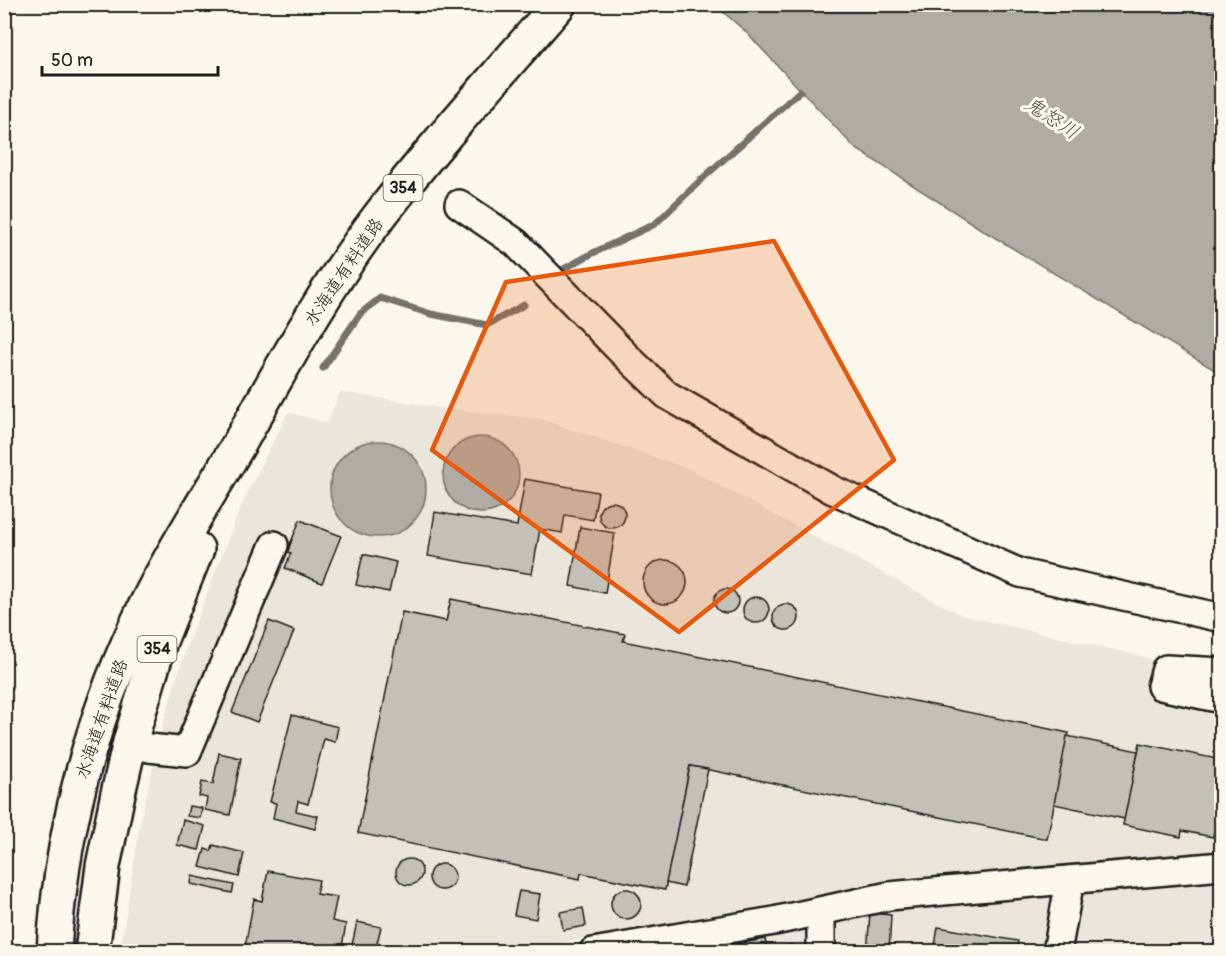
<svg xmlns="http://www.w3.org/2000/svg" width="1226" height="956" font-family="Pangolin,'Klee One',sans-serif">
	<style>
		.built { fill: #eae6dc }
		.water { fill: #afaca5; stroke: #74726e; stroke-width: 1.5 }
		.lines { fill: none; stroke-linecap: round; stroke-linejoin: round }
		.stream { stroke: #74726e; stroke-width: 7 }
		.building { fill: #c3c0b8; stroke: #1c1c1c; stroke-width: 1.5 }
		.minor-casing { stroke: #1c1c1c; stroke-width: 32 }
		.highway-casing { stroke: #1c1c1c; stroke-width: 38 }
		.minor { stroke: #fbf7ec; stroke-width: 27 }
		.highway { stroke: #fbf7ec; stroke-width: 33 }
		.marked { fill: #e8590c; fill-opacity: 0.2; stroke: #e8590c; stroke-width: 4.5; stroke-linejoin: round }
		.labels { text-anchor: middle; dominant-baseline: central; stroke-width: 6; stroke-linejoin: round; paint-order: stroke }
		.shield { fill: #fbf7ec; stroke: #5f5e5a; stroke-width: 1.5 }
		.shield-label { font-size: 16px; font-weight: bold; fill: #1c1c1c }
		.street-label { font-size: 18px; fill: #1c1c1c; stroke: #fbf7ec }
		.water-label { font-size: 20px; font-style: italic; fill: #575653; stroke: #fbf7ec }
	</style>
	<rect width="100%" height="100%" fill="#fbf7ec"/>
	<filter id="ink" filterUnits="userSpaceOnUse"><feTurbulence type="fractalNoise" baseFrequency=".0167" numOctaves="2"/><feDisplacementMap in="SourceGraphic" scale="12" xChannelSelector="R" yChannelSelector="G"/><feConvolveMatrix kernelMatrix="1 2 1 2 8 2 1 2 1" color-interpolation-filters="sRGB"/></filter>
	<g filter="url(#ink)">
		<!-- built -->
		<g class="built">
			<path d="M340,392L449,409L540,419L687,468L961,615L1133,654L1221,677V853L864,887L519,951L124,952L121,946L140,823L163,724L186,648L241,506L288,412L327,423Z"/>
			<path d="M1221,878V951L648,952L895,906Z"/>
		</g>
		<!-- water -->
		<g class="water">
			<path d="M715,5H1221V374L984,231L855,148L745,31Z"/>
			<circle cx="481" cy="475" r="38"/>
			<circle cx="378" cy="489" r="48"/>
		</g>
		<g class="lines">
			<!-- stream -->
			<g class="stream">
				<path d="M558,272L593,253L655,224L702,179L800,91"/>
				<path d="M323,368L360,314L380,298L431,314L487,325L524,305"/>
			</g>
		</g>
		<!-- building -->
		<g class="building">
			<path d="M525,479L598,492L593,520L565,515L562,533L540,529L532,574L428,556L435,512L517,526Z"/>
			<circle cx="612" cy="515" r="13"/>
			<path d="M300,520L341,536L322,583L285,568L291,553L287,552Z"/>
			<path d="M580,527L615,533L605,593L570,586Z"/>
			<path d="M363,554L396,562L389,592L356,585Z"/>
			<circle cx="665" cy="582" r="22"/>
			<circle cx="726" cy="601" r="12"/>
			<circle cx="756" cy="610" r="13"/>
			<path d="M451,599L625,634L623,641L1069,733L1047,839L690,766L665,890L581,873L580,879L358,833L402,612L446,621Z"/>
			<circle cx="786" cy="617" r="13"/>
			<path d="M269,621L294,631L257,722L232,712Z"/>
			<path d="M292,715L338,727L335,742L324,739L308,804L298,801L296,811L318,816L315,829L273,818L276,803L270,802Z"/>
			<path d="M1067,736L1138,751L1125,819L1054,804Z"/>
			<path d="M1140,743L1222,760L1220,833L1214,831L1213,837L1182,831L1181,837L1123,825Z"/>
			<path d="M219,753L241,758L230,815L205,810L207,798L199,796L202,782L213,784Z"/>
			<path d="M690,766L708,769L684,887L666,883Z"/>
			<path d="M189,806L202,808L200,818L187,816Z"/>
			<path d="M183,820L205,826L199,850L177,845Z"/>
			<path d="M213,845L244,853L239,877L200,867L205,849L211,851Z"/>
			<circle cx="409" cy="872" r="13"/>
			<circle cx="442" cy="877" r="13"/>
			<path d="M268,871L319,880L316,894L337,897L332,921L346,924L341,952H244L254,899L262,901Z"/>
			<path d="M192,876L234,885L232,893L191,884Z"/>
			<circle cx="626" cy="904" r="15"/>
			<path d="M519,891L540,894L536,919L514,915Z"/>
			<path d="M583,908L586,926L563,930L560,912Z"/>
			<path d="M870,913L891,915L889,952H867Z"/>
			<path d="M357,922L381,927L375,951L352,945Z"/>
			<path d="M938,927L1018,941L1016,952H934Z"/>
			<path d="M765,939L767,950L792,945L793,952H692Z"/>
		</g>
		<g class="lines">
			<defs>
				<g id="minor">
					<path d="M459,204L516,243L622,352L667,395L833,490L1020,573L1222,618"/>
					<path d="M1222,672L1166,669L1161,686L1222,699"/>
					<path d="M130,742L149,748L187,752L274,545"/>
					<path d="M593,952L774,921L889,896L1222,866"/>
					<path d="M821,952V911"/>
					<path d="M1057,952L1070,880"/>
				</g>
				<g id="highway">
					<path d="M54,952C60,839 89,726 137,624C166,560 205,502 240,442C283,366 325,288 378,218C435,144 498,75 559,4"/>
					<path d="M92,952L103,866L117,798L130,742L160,641L197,549"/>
				</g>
			</defs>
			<!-- minor casing -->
			<use href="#minor" class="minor-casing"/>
			<!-- highway casing -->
			<use href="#highway" class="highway-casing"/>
			<!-- minor -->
			<use href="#minor" class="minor"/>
			<!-- highway -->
			<use href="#highway" class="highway"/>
		</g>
	</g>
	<!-- marked area -->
	<path class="marked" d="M774,241L894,460L679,632L432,450L506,282Z"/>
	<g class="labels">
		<!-- shield labels -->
		<g class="shield">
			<rect x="383.5" y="175" width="39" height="26" rx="4.5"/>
			<rect x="137.5" y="636" width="39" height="26" rx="4.5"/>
		</g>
		<g class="shield-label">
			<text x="403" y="188">354</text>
			<text x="157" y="649">354</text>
		</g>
		<!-- street labels -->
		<g class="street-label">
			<text transform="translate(344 272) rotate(-56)">水海道有料道路</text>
			<text transform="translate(102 719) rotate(-71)">水海道有料道路</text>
		</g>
		<!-- water labels -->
		<g class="water-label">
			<text transform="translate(1052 118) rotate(33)">鬼怒川</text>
		</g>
	</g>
	<!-- margin -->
	<rect width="1226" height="956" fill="none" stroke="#fbf7ec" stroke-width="24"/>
	<rect x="12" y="12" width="1202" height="932" fill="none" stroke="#1c1c1c" stroke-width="2" filter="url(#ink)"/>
	<!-- scale -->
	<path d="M42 66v9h176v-9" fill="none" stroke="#1c1c1c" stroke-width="3"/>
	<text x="51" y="66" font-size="18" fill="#1c1c1c" stroke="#fbf7ec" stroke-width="4.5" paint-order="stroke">50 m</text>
</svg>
